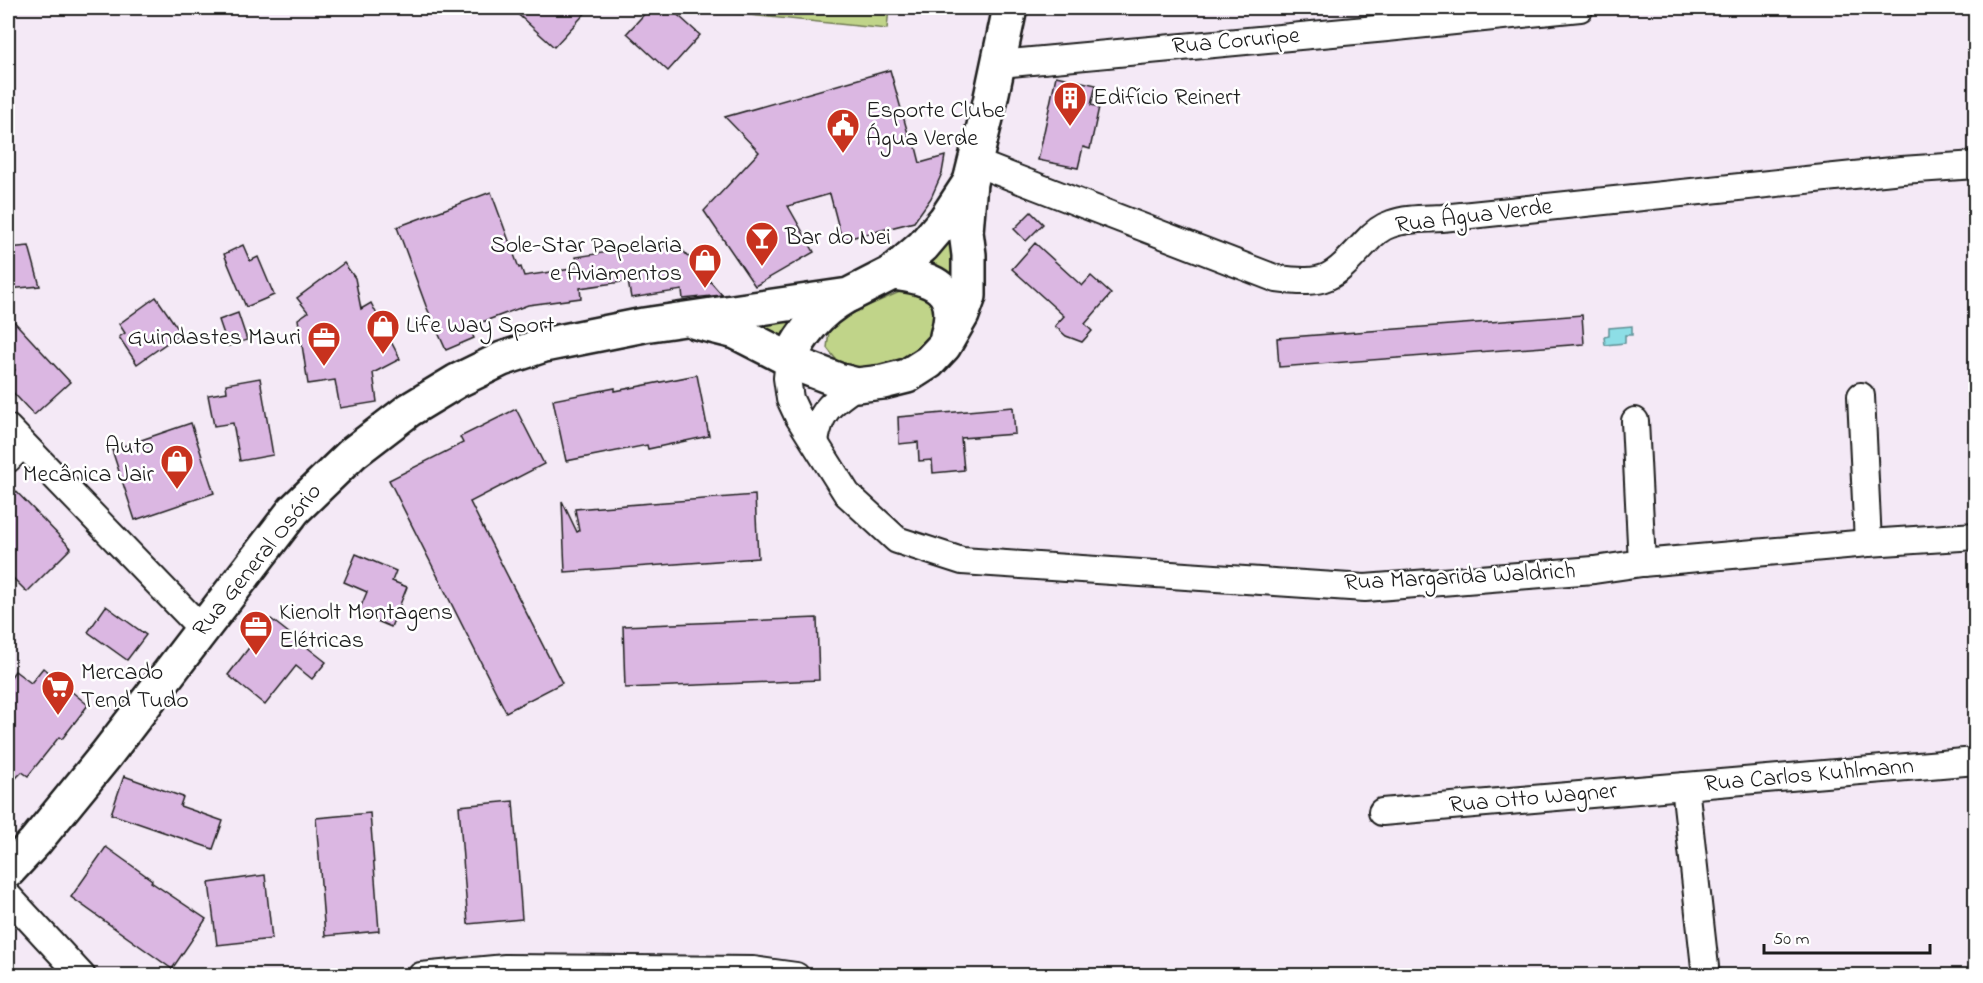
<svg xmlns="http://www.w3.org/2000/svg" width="1983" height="983" font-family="'Indie Flower',sans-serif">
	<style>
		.green { fill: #c0d489; stroke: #6e7852; stroke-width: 1.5 }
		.water { fill: #8ddee6; stroke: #609095; stroke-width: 1.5 }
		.building { fill: #dbb7e2; stroke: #1c1c1c; stroke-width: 1.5 }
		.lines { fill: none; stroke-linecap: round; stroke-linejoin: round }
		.minor-casing { stroke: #1c1c1c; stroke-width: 30 }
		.major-casing { stroke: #1c1c1c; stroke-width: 38 }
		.minor { stroke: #fff; stroke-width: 26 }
		.major { stroke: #fff; stroke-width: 33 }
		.labels { text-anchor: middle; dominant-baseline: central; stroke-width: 5; stroke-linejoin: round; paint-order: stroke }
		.street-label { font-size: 24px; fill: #1c1c1c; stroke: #fff }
		.poi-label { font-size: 24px; fill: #1c1c1c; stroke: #fff; text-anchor: start }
	</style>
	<rect width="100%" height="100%" fill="#f4e9f6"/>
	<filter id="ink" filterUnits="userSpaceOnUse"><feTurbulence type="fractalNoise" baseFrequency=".0167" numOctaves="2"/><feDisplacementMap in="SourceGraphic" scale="12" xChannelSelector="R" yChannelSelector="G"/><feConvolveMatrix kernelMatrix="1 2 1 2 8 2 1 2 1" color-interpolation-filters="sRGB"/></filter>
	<g filter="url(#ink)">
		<!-- green -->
		<g class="green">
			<path d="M730,8H889L887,29L730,13Z"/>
			<path d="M949,242L953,244L952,276L942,268L931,264Z"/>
			<path d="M916,290L935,302L936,328L924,346L900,359L867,368L851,367L838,362L827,348L829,331L840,318L902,291Z"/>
			<path d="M800,314L781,340L744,320Z"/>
		</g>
		<!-- water -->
		<path class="water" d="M1632,326V335H1625V343L1605,345L1604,337L1609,336V328Z"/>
		<!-- building -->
		<g class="building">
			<path d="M511,8H590L554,47Z"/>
			<path d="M650,8H670L700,35L668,71L627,33Z"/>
			<path d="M890,70L909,137L913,135L920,163L945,156L942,173L931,198L914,222L842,240L830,194L788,206L814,252L755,286L704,211L759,152L725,117Z"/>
			<path d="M1056,76L1096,85L1091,105L1099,107L1090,149L1083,147L1078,168L1038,160Z"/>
			<path d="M491,192L519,268L521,267L524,276L578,268L576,257L660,244V247L678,245L722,295L683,299L682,290L631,298L628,281L580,288L581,298L528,305L469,327L474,338L446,350L426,306L397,227Z"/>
			<path d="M1031,212L1043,224L1026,241L1014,229Z"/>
			<path d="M1035,243L1082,286L1091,276L1111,294L1085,324L1092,331L1082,342L1066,336L1055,326L1064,316L1012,269Z"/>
			<path d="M243,245L250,261L258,257L274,295L246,307L224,254Z"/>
			<path d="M29,246L40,286L8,289V248Z"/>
			<path d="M344,263L355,278L361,309L371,303L400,359L373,373L377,402L340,408L335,380L308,384L298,319L308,312L297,298Z"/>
			<path d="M156,297L181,333L137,364L119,337L125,333L119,324Z"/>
			<path d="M238,313L247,340L228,346L219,320Z"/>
			<path d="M8,315L70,382L34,415L8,387V377L15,370L8,361Z"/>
			<path d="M1582,315L1584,344L1279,367L1277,338Z"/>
			<path d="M697,375L709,436L648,449L647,445L566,461L553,400L615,388V391Z"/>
			<path d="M260,378L273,455L240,461L233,423L214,426L208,395L227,392L226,384Z"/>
			<path d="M1013,407L1015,434L961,438L964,470L933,473L932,460L919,461L918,442L899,444L898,417Z"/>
			<path d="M516,409L544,464L470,502L562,683L506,712L389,480L463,443L460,437Z"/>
			<path d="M191,423L214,493L135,520L112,450Z"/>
			<path d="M8,483L71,548L27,592L8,573Z"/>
			<path d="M755,495L758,558L565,572L562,501L577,532L579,531L575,509Z"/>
			<path d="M356,554L396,571L392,581L407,587L391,627L358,613L367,592L344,582Z"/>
			<path d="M106,606L146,635L127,660L88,632Z"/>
			<path d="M817,618L819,680L625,688L623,626Z"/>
			<path d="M271,619L326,662L312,679L296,666L265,705L228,675Z"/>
			<path d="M43,668L88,705L62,739L59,737L28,776L22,772L8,786V681L15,671L31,683Z"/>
			<path d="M124,776L183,797L180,806L223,821L213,849L111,814Z"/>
			<path d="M513,801L522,919L468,924L459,806Z"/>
			<path d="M370,813L379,931L325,936L316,818Z"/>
			<path d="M106,847L152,880L151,882L206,919L172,969L71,897Z"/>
			<path d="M265,875L272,939L217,945L209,883Z"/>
		</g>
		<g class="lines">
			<defs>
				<g id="minor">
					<path d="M999,64L1387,28L1580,8"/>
					<path d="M976,163L1277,279C1327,285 1332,279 1365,243C1372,235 1381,227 1391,224C1407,218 1425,219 1442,218L1902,170L1976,165"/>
					<path d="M789,360L787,378L790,399L798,416L847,494L897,540L962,561L1365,588L1594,570L1642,563L1868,543L1976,536"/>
					<path d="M1861,396L1868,543"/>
					<path d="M1635,421L1642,563"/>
					<path d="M8,428L202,629"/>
					<path d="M815,441C821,408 831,404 857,385"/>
					<path d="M8,459L23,444"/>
					<path d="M1685,786L1706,976"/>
					<path d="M1382,812L1976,761"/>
					<path d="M8,896L82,976"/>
					<path d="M421,976L505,968L753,970L796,976"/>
				</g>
				<g id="major">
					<path d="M892,273C932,277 962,288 947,336"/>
					<path d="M696,322L736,332L804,367L838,380L857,385L883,382L907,376L929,362L944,346L962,315L969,296V255L966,232L970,182L990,102L1010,8"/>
					<path d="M789,360C802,332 819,312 845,297"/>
					<path d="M8,871L35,842L106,755L294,510L353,453L409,410L457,381L502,359L544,345L644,325L849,295L892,273L923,246L945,220L970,182"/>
				</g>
			</defs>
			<!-- minor casing -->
			<use href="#minor" class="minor-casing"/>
			<!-- major casing -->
			<use href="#major" class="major-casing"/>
			<!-- minor -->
			<use href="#minor" class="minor"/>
			<!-- major -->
			<use href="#major" class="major"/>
		</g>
	</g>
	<!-- icons -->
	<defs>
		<symbol id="building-pin" viewBox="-11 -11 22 30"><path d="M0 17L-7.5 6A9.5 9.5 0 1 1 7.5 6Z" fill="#c8321e" stroke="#fff"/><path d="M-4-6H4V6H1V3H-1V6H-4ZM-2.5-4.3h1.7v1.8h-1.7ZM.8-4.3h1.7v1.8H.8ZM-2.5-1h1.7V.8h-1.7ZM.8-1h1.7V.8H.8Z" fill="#fff"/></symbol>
		<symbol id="civic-pin" viewBox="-11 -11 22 30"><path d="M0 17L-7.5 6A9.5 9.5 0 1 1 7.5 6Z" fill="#c8321e" stroke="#fff"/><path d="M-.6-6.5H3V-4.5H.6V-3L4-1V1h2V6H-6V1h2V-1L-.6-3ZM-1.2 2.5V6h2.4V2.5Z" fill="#fff"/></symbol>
		<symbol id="bar-pin" viewBox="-11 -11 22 30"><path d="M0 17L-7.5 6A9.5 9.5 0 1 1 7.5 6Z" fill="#c8321e" stroke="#fff"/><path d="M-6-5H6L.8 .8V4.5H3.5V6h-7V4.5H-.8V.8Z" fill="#fff"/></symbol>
		<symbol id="shop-pin" viewBox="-11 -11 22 30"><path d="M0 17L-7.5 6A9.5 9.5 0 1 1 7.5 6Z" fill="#c8321e" stroke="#fff"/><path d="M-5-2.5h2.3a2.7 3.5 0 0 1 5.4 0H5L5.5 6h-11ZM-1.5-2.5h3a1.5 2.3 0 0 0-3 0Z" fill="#fff"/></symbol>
		<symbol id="office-pin" viewBox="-11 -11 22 30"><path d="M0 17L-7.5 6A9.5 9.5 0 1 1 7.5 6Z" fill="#c8321e" stroke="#fff"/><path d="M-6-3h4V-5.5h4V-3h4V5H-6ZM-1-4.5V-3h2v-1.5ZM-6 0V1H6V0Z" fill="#fff"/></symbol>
		<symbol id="supermarket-pin" viewBox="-11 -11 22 30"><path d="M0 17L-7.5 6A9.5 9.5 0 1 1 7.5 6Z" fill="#c8321e" stroke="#fff"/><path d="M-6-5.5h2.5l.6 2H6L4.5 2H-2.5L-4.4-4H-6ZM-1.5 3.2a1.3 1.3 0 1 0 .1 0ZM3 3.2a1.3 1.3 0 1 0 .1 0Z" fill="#fff"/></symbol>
	</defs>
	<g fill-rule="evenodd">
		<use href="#building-pin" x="1051" y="79" width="38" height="52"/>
		<use href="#civic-pin" x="824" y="106" width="38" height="52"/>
		<use href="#bar-pin" x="743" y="219" width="38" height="52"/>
		<use href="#shop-pin" x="686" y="241" width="38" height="52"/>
		<use href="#shop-pin" x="364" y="307" width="38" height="52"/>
		<use href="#office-pin" x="305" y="319" width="38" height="52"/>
		<use href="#shop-pin" x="158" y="442" width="38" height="52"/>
		<use href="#office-pin" x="237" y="608" width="38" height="52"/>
		<use href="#supermarket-pin" x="39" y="668" width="38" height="52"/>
	</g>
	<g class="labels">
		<!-- street labels -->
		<g class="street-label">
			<text transform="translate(1236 42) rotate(-5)">Rua Coruripe</text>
			<text transform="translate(1474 217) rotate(-7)">Rua Água Verde</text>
			<text transform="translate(258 561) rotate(-51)">Rua General Osório</text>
			<text transform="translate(1460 578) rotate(-3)">Rua Margarida Waldrich</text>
			<text transform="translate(1809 776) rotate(-5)">Rua Carlos Kuhlmann</text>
			<text transform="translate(1533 799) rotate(-5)">Rua Otto Wagner</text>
		</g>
		<!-- poi labels -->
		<g class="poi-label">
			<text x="1093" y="98">Edifício Reinert</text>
			<text x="866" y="111">Esporte Clube<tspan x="866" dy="28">Água Verde</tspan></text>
			<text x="785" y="238">Bar do Nei</text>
			<text x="682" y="246" text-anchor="end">Sole-Star Papelaria<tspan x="682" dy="28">e Aviamentos</tspan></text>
			<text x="406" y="326">Life Way Sport</text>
			<text x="301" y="338" text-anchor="end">Guindastes Mauri</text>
			<text x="154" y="447" text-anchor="end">Auto<tspan x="154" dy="28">Mecânica Jair</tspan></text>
			<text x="279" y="613">Kienolt Montagens<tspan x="279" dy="28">Elétricas</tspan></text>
			<text x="81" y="673">Mercado<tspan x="81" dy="28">Tend Tudo</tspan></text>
		</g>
	</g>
	<!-- margin -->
	<rect width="1983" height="983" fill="none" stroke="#fff" stroke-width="30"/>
	<rect x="15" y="15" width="1953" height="953" fill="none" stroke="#1c1c1c" stroke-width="2" filter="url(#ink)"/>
	<!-- scale -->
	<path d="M1764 944v9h166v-9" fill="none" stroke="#1c1c1c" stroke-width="3"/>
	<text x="1773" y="944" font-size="18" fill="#1c1c1c" stroke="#ffffff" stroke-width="4.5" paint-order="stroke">50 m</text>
</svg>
